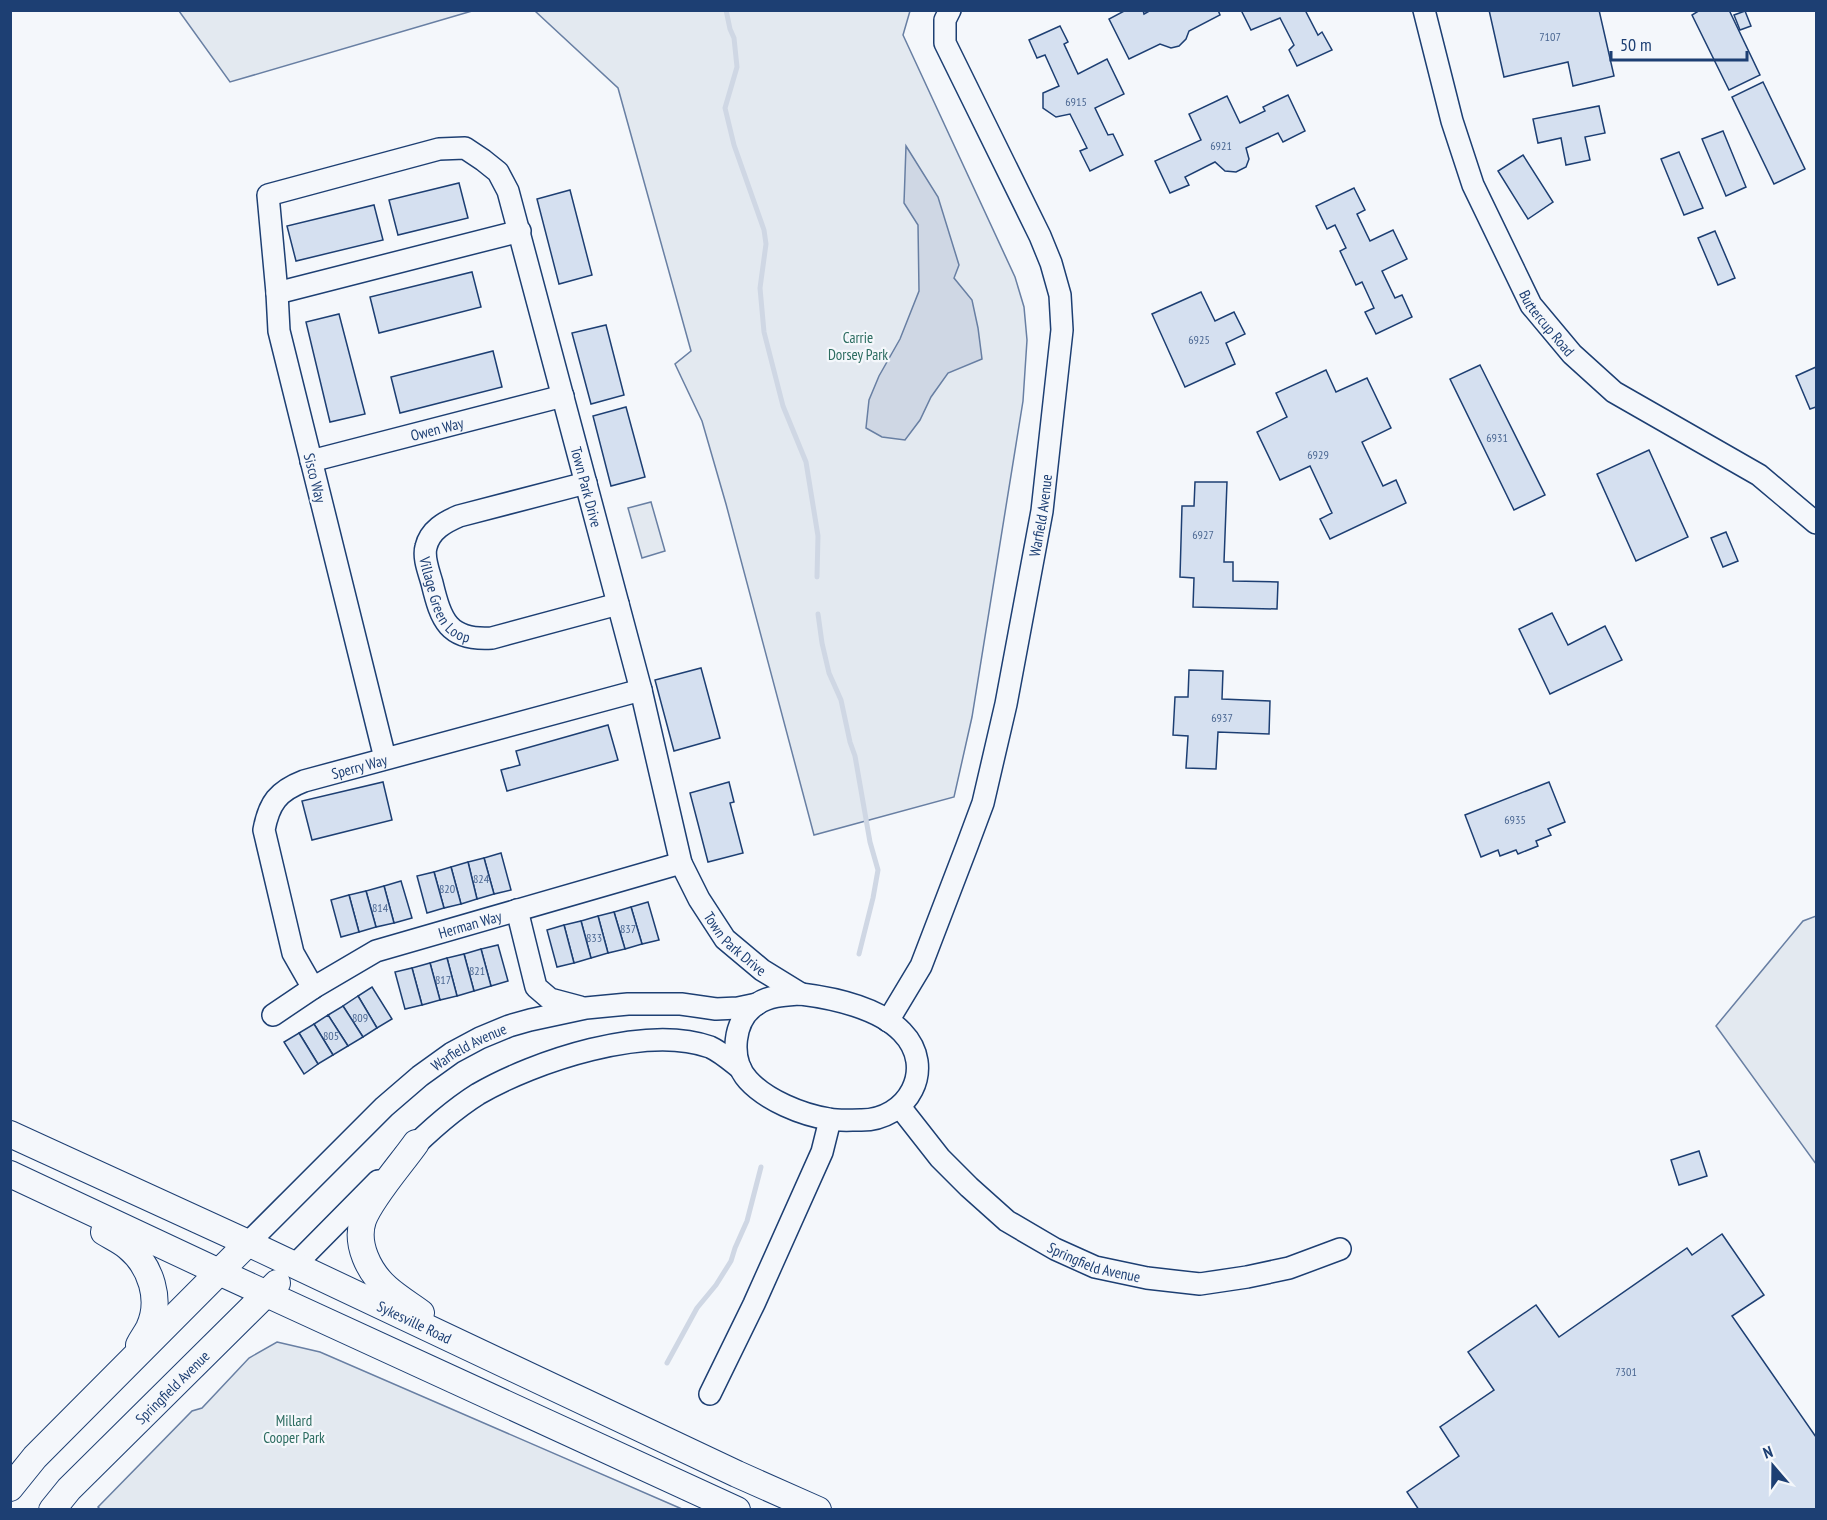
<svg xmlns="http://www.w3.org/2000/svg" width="1827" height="1520" font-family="'PT Sans Narrow',sans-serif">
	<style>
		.green { fill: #e3e9f0; stroke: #687fa3; stroke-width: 1.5 }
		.water { fill: #cfd7e4; stroke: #687fa3; stroke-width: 1.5 }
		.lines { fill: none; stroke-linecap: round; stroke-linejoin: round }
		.stream { stroke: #cfd7e4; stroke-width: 5 }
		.building { fill: #d5e0f0; stroke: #1d3f73; stroke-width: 1.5 }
		.minor-casing { stroke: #1d3f73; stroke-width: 24 }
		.major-casing { stroke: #1d3f73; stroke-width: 28 }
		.minor { stroke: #f4f7fb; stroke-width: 21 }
		.major { stroke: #f4f7fb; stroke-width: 26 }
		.labels { text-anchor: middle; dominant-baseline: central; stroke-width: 4.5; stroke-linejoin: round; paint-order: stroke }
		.number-label { font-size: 12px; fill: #4b6792 }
		.street-label { font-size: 15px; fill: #1d3f73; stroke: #f4f7fb }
		.park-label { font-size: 15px; fill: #2c6c60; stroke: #f4f7fb }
	</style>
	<rect width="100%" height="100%" fill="#f4f7fb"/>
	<!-- green -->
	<g class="green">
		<path d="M179,11H472L230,82Z"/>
		<path d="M535,11H910L903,35L1015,277L1024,307L1027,340L1023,401L972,717L954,797L814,835L726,504L702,421L675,364L691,351L618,88Z"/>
		<path d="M651,502L665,551L642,558L628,508Z"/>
		<path d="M1816,916V1164L1716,1026L1803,921Z"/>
		<path d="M277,1342L320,1352L682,1509H100L98,1507L192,1411L202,1408L249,1358Z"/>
	</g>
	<!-- water -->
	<path class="water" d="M906,146L938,197L959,265L954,278L972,300L978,328L982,359L948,373L931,397L920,420L905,440L882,437L866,428L869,400L879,376L900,339L919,291L918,225L904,203Z"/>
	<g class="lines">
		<!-- stream -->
		<g class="stream">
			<path d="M726,10L730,29L734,38L737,67L725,108L734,145L764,230L766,244L760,288L764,332L783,406L806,462L818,536L817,577"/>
			<path d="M818,614L822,643L829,673L841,700L850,742L855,756L870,842L878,870L873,898L859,954"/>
			<path d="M667,1363L697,1308L716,1285L731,1261L735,1248L747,1221L761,1167"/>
		</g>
	</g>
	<!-- building -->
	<g class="building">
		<path d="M1126,10H1143L1144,14L1151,10H1218L1220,15L1189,31L1186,39L1179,46L1171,48L1160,44L1129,59L1109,19Z"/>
		<path d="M1241,10H1305L1318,35L1322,32L1332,50L1297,66L1289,50L1294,45L1280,18L1251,30Z"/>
		<path d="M1489,10H1599L1614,76L1573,86L1568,62L1504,77Z"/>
		<path d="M1700,10H1729L1760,75L1729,90L1692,15Z"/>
		<path d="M1745,11L1751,26L1740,30L1734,15Z"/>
		<path d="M1060,26L1068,42L1064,44L1078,74L1107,59L1124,94L1095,108L1108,135L1113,134L1123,155L1090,171L1080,151L1087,148L1070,114L1056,117L1043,108V93L1059,86L1045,55L1037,58L1029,40Z"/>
		<path d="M1763,82L1805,169L1774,184L1732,97Z"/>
		<path d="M1288,95L1305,131L1283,142L1278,133L1246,148L1249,159L1246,167L1236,172L1225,171L1215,162L1185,177L1189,185L1170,193L1155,161L1201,140L1189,114L1227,96L1240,123L1265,111L1263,107Z"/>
		<path d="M1599,106L1605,133L1585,137L1590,160L1566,165L1561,138L1538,143L1533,119Z"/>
		<path d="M1723,131L1746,187L1726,196L1702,139Z"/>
		<path d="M1679,152L1703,208L1684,215L1661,159Z"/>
		<path d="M1523,155L1553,202L1528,219L1498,171Z"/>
		<path d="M459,183L468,218L398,235L389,200Z"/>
		<path d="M1354,188L1365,210L1357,214L1370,241L1393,230L1407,259L1382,271L1395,298L1402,295L1412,317L1376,334L1365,312L1374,308L1362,282L1356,285L1340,251L1346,248L1335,225L1327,229L1316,206Z"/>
		<path d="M570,190L592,275L559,284L537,199Z"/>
		<path d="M374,205L383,240L296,261L287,226Z"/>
		<path d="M1715,231L1735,278L1718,285L1698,238Z"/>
		<path d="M472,272L481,307L379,333L370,297Z"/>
		<path d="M1201,292L1215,321L1234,312L1245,334L1226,343L1235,364L1185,387L1152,314Z"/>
		<path d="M339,314L365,414L330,422L306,322Z"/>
		<path d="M606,325L624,395L591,404L572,333Z"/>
		<path d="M493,351L502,387L400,413L391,377Z"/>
		<path d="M1480,365L1545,495L1514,510L1450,379Z"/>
		<path d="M1816,367V407L1810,409L1796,376Z"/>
		<path d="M1326,370L1336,392L1367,378L1391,428L1362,442L1383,486L1396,480L1406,503L1330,539L1320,519L1332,513L1310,466L1280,480L1257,432L1287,417L1276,393Z"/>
		<path d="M626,407L645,477L611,486L593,416Z"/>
		<path d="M1649,450L1688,537L1636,561L1597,474Z"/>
		<path d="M1195,482H1227L1224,562H1233V581L1278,582L1277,609L1193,607L1194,578L1180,577L1182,506H1194Z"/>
		<path d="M1726,532L1738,561L1723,567L1711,538Z"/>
		<path d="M1552,613L1568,645L1605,626L1622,660L1550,694L1519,629Z"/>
		<path d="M701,668L720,738L674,751L655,680Z"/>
		<path d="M1189,670L1223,671L1222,699L1270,701L1269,734L1218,732L1216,769L1186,768L1188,736L1173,735L1175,697H1188Z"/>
		<path d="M608,725L618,760L507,791L501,770L520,765L516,751Z"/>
		<path d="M383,782L392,820L312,840L302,801Z"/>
		<path d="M729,782L734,802L730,803L743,853L708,862L690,793Z"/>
		<path d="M1549,782L1565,822L1548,829L1551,835L1536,841L1538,846L1518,854L1516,850L1500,856L1498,850L1481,857L1465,815Z"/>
		<path d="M501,853L511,890L494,894L484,858Z"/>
		<path d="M484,858L494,894L477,899L468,862Z"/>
		<path d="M468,862L477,899L461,904L451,867Z"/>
		<path d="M451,867L461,904L444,908L434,872Z"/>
		<path d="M434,872L444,908L427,913L417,876Z"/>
		<path d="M401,881L412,918L394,923L384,886Z"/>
		<path d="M384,886L394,923L376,927L366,891Z"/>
		<path d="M366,891L376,927L359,932L349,895Z"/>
		<path d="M349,895L359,932L341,937L331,900Z"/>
		<path d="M648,902L659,940L642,944L631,907Z"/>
		<path d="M631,907L642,944L625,949L614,912Z"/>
		<path d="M614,912L625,949L608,953L598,916Z"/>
		<path d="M598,916L608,953L591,958L581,921Z"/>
		<path d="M581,921L591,958L574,963L564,925Z"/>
		<path d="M564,925L574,963L557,967L547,930Z"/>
		<path d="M498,945L508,981L491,986L481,949Z"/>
		<path d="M481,949L491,986L474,991L464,954Z"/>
		<path d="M464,954L474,991L457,996L447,958Z"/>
		<path d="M447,958L457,996L440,1000L430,963Z"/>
		<path d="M430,963L440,1000L422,1005L412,968Z"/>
		<path d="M412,968L422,1005L405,1009L395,972Z"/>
		<path d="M372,987L392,1019L377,1028L358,996Z"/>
		<path d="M358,996L377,1028L363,1037L343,1006Z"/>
		<path d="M343,1006L363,1037L348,1046L328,1015Z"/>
		<path d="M328,1015L348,1046L333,1055L314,1024Z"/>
		<path d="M314,1024L333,1055L318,1064L299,1033Z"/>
		<path d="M299,1033L318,1064L304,1074L284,1042Z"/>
		<path d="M1699,1151L1707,1176L1679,1185L1671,1160Z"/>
		<path d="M1722,1234L1764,1295L1732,1316L1816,1437V1510H1419L1407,1492L1459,1456L1440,1427L1494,1390L1468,1352L1536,1305L1559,1337L1687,1248L1692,1255Z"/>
	</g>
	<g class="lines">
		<defs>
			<g id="minor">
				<path id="s1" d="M1424,10L1452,121L1473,185L1531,305L1572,354L1614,392L1759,475L1816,523"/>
				<path d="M277,293L520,231"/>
				<path id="s2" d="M311,461L563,396"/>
				<path id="s3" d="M586,483L459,516C445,522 430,530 426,547C423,558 429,572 432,583C441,620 448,641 492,638L618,604"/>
				<path id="s4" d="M385,758L279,331L277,293L268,195L439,149L465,148L483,160L498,172L508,191L641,690L681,863L699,899L725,939L762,970L801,994"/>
				<path d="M517,910L536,987L550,999L580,1007"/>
				<path id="s5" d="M313,988L293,953L264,830C269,803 278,791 304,781L641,690"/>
				<path d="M801,994C833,998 879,1008 902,1032C937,1068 908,1121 860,1120C850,1120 839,1121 829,1119C802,1115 766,1100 748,1080C729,1059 733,1019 757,1004C770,995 787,995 801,994Z"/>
				<path id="s6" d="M273,1015L313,988L376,951L681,863"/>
				<path id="s7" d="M888,1021L921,966L967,846L983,803L1006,704L1042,511L1062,330L1060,295L1051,263L1040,236L945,43V20L950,10"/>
				<path id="s8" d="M900,1107L940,1158L969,1187L1007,1221L1055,1249L1095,1267L1147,1278L1200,1284L1247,1277L1289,1268L1340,1249"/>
				<path d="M405,1155C427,1133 451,1111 478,1094C535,1061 646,1024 710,1047C721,1052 730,1060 740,1068"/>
				<path id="s9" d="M248,1243L384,1107L420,1076L452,1053L480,1038L509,1026L530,1020L586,1008L628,1004H681L716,1009L738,1008L757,1004"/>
				<path d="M294,1266L378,1181"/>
				<path d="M710,1394L754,1304L822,1152L830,1120"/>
			</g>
			<g id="major">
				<path id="s10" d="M10,1134L248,1243L737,1474L818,1510"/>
				<path d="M416,1143C402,1163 371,1198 363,1220C355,1244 369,1272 387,1288C397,1297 410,1305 421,1313"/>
				<path d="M10,1174L219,1272L737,1510"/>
				<path d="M104,1232C112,1237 121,1241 128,1247C151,1266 162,1300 149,1328C146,1334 142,1339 139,1345"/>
				<path d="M10,1488L35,1457L248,1243"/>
				<path id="s11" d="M52,1510L69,1489L277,1283"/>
			</g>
		</defs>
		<!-- minor casing -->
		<use href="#minor" class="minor-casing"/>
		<!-- major casing -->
		<use href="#major" class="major-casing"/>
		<!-- minor -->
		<use href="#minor" class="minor"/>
		<!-- major -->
		<use href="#major" class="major"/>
	</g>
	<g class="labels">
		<!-- number labels -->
		<g class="number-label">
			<text x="1550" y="36">7107</text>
			<text x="1076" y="101">6915</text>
			<text x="1221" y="145">6921</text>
			<text x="1199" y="339">6925</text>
			<text x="1497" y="437">6931</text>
			<text x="1318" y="454">6929</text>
			<text x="1203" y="534">6927</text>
			<text x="1222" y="717">6937</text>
			<text x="1515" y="819">6935</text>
			<text x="481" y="878">824</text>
			<text x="447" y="888">820</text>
			<text x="380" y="907">814</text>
			<text x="628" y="928">837</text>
			<text x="594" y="937">833</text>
			<text x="477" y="970">821</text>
			<text x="443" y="979">817</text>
			<text x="360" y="1017">809</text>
			<text x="331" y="1035">805</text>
			<text x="1626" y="1371">7301</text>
		</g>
		<!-- street labels -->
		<g class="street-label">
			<text stroke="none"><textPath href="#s1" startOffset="339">Buttercup Road</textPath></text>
			<text stroke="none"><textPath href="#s2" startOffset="130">Owen Way</textPath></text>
			<text transform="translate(315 478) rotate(76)">Sisco Way</text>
			<text stroke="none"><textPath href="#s4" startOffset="1148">Town Park Drive</textPath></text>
			<text stroke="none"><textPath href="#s7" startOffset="532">Warfield Avenue</textPath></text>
			<text stroke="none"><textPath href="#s3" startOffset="237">Village Green Loop</textPath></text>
			<text stroke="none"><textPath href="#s5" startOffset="291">Sperry Way</textPath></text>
			<text stroke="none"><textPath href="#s6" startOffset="219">Herman Way</textPath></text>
			<text stroke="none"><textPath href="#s4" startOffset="1634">Town Park Drive</textPath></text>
			<text stroke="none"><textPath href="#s9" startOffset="297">Warfield Avenue</textPath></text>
			<text stroke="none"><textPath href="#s8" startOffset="254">Springfield Avenue</textPath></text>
			<text stroke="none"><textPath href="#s10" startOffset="446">Sykesville Road</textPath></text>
			<text stroke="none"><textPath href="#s11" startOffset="172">Springfield Avenue</textPath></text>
		</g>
		<!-- park labels -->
		<g class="park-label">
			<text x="858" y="337">Carrie<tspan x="858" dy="17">Dorsey Park</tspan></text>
			<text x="294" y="1420">Millard<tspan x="294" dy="17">Cooper Park</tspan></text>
		</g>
	</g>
	<!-- border -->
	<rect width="1827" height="1520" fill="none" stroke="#1d3f73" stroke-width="24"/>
	<!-- north arrow -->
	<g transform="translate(1773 1466) rotate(340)" stroke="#f4f7fb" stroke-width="4.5" paint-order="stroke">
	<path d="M0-4.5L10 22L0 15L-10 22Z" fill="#1d3f73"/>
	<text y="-9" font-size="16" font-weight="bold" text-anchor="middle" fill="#1d3f73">N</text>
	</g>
	<!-- scale -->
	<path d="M1611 51v9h136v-9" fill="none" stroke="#1d3f73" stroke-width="3"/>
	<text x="1620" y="51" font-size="18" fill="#1d3f73" stroke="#f4f7fb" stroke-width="4.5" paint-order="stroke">50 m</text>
</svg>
